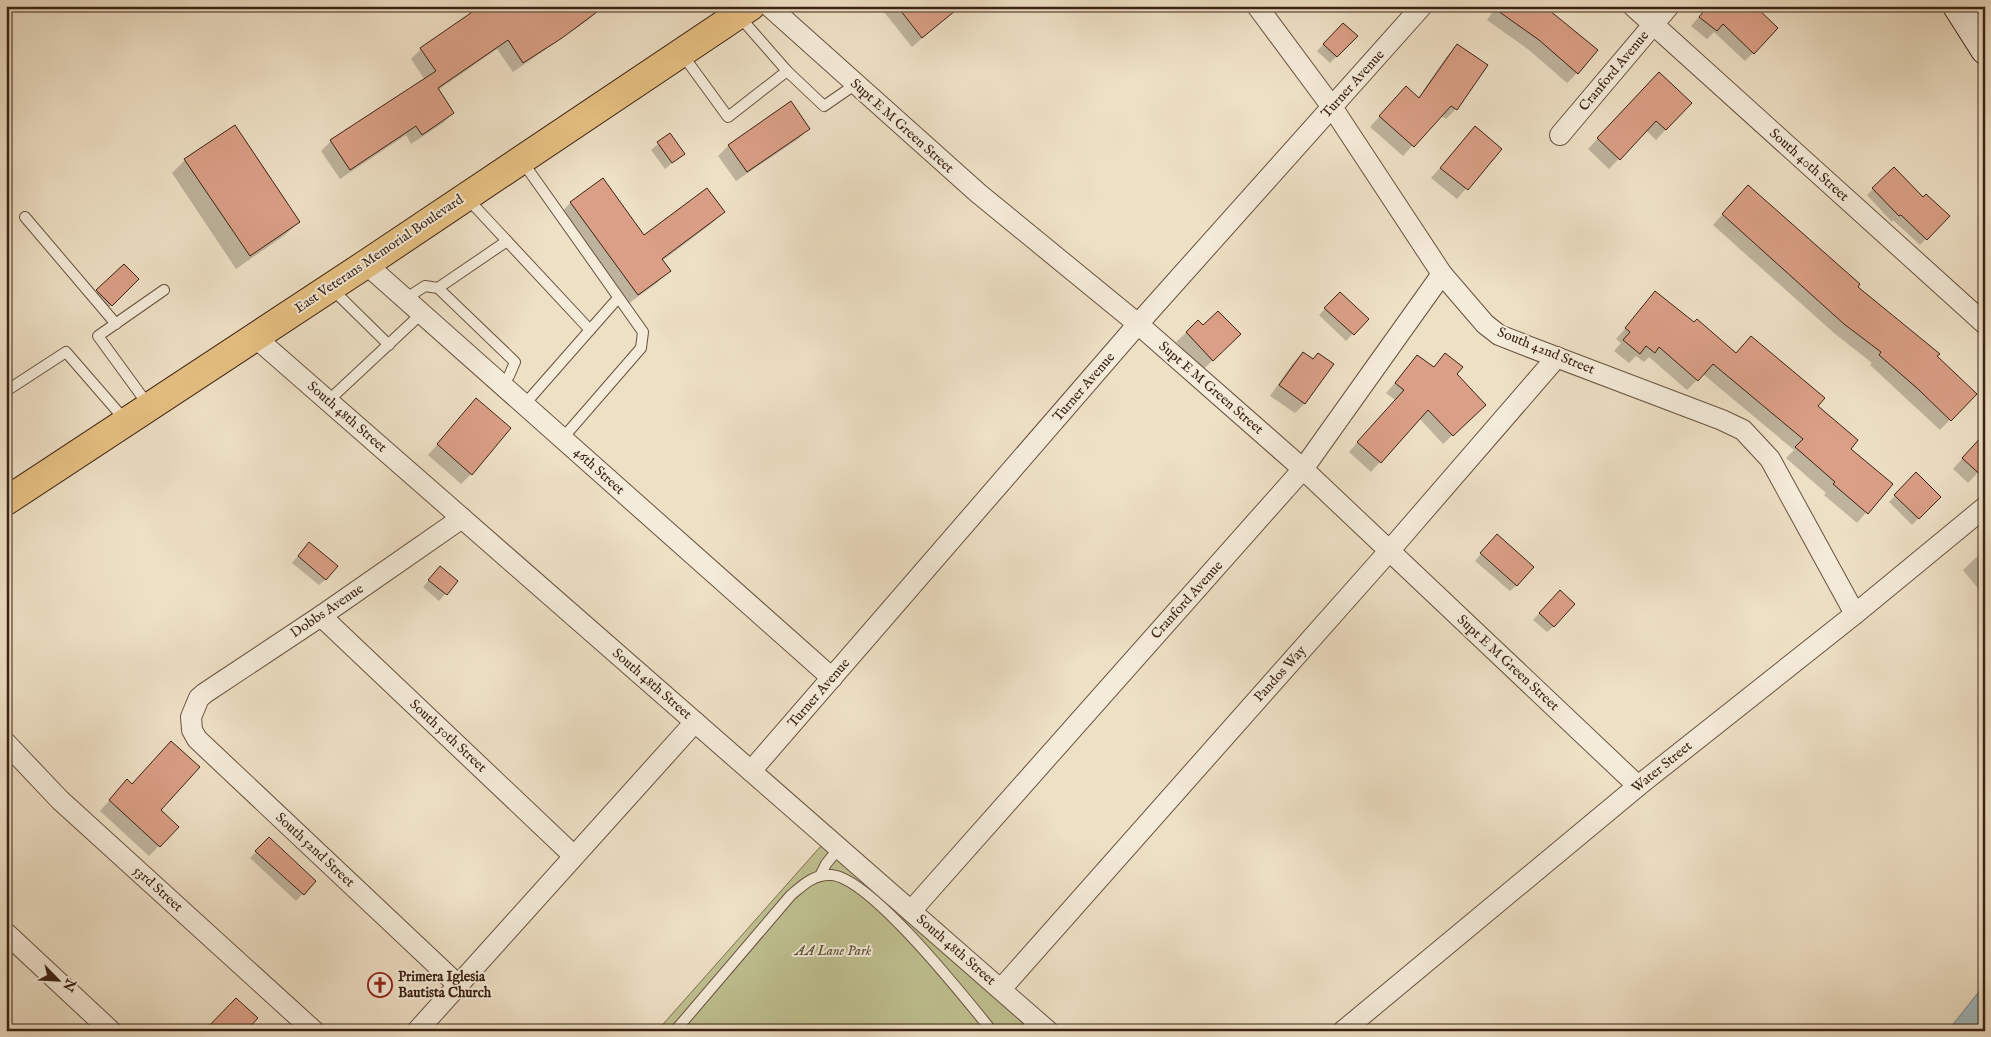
<svg xmlns="http://www.w3.org/2000/svg" width="1991" height="1037" font-family="'IM FELL English',serif">
	<style>
		.green { fill: #bfc090; stroke: #7d7152 }
		.water { fill: #a0bac0; stroke: #787d7b }
		.shadow { fill: #0003 }
		.building { fill: #da9f86; stroke: #3b2214 }
		.lines { fill: none; stroke-linecap: round; stroke-linejoin: round }
		.service-casing { stroke: #685240; stroke-width: 12 }
		.minor-casing { stroke: #685240; stroke-width: 22 }
		.secondary-casing { stroke: #3b2214; stroke-width: 30 }
		.primary-casing { stroke: #3b2214; stroke-width: 30 }
		.service { stroke: #f4ebd9; stroke-width: 10 }
		.minor { stroke: #f4ebd9; stroke-width: 20 }
		.secondary { stroke: #f4ebd9; stroke-width: 28 }
		.primary { stroke: #e7c082; stroke-width: 28 }
		.labels { text-anchor: middle; dominant-baseline: central; stroke-width: 4; stroke-linejoin: round; paint-order: stroke }
		.street-label { font-size: 14px; fill: #3b2214; stroke: #f4ebd9 }
		.park-label { font-size: 14px; font-style: italic; fill: #5c4a33; stroke: #f4ebd9 }
		.poi-label { font-size: 14px; font-weight: bold; fill: #3b2214; stroke: #f4ebd9; text-anchor: start }
	</style>
	<rect width="100%" height="100%" fill="#eee0c5"/>
	<filter id="stains"><feTurbulence type="fractalNoise" baseFrequency=".004" numOctaves="4"/><feColorMatrix values="0 0 0 0 .2 0 0 0 0 .09 0 0 0 0 .02 0 0 0 .5 -.17"/></filter>
	<radialGradient id="worn" r=".72"><stop offset=".6" stop-color="#630" stop-opacity="0"/><stop offset="1" stop-color="#630" stop-opacity=".3"/></radialGradient>
	<!-- green -->
	<path class="green" d="M828,838L1031,1031H657Z"/>
	<!-- water -->
	<path class="water" d="M1985,984V1031H1947L1951,1027Z"/>
	<!-- shadow -->
	<g class="shadow">
		<path d="M890,6H948L952,12L912,47L884,12Z"/>
		<path d="M1012,6H1021L1015,11Z"/>
		<path d="M1497,6H1542L1577,73L1567,83L1529,50L1487,20Z"/>
		<path d="M1708,6H1753V53L1745,61L1714,32L1707,39L1691,26Z"/>
		<path d="M479,9L598,10L588,20L513,72L497,49L438,90L453,113L443,123L411,144L406,135L340,179L321,151L331,141L425,80L411,59L421,49Z"/>
		<path d="M1343,24L1356,36L1330,63L1317,51Z"/>
		<path d="M1457,46L1456,109L1446,119L1440,115L1403,156L1370,127L1396,98H1418L1447,56Z"/>
		<path d="M1649,84L1690,103L1656,140L1646,130L1609,169L1588,149Z"/>
		<path d="M790,103L808,129L798,139L736,181L718,156L728,146Z"/>
		<path d="M1475,128L1500,149L1457,199L1431,178Z"/>
		<path d="M669,135L683,154L665,169L651,150Z"/>
		<path d="M185,160L299,222L285,235L236,269L172,173Z"/>
		<path d="M1894,169L1923,199L1948,216L1920,245L1893,220L1892,222L1867,195Z"/>
		<path d="M602,180L644,236L723,212L711,224L662,261L669,270L657,283L625,306L558,216L570,203Z"/>
		<path d="M1738,197L1856,287L1975,394L1940,430L1870,365L1872,363L1834,333L1713,225Z"/>
		<path d="M124,265L138,279L104,312L91,298Z"/>
		<path d="M1656,293L1736,354L1817,406L1849,449L1891,484L1857,523L1824,495L1826,493L1786,458L1794,450L1703,374L1687,390L1649,357L1644,362L1636,356L1629,363L1614,351L1621,343L1616,339Z"/>
		<path d="M1340,294L1367,319L1346,341L1319,315Z"/>
		<path d="M1198,322L1203,327L1239,334L1203,370L1176,342Z"/>
		<path d="M1303,353L1312,360L1305,403L1295,413L1270,396L1293,363Z"/>
		<path d="M1445,355L1475,414L1443,444L1419,418L1371,472L1349,452L1395,400L1386,393L1418,356L1433,368Z"/>
		<path d="M476,400L471,474L461,484L428,455Z"/>
		<path d="M1985,433V465L1968,483L1953,469Z"/>
		<path d="M1916,474L1939,497L1912,525L1889,502Z"/>
		<path d="M1490,543L1517,585L1510,591L1475,561Z"/>
		<path d="M1985,549V597L1963,570Z"/>
		<path d="M302,551L326,579L319,585L292,563Z"/>
		<path d="M434,574L457,581L439,601L423,587Z"/>
		<path d="M1553,598L1554,626L1547,632L1533,620Z"/>
		<path d="M118,791L159,810L177,827L149,856L100,811Z"/>
		<path d="M269,839L314,882L296,901L250,858Z"/>
	</g>
	<!-- building -->
	<g class="building">
		<path d="M481,6H605L562,38L523,63L508,40L438,88L454,113L422,135L416,126L350,170L330,140L436,71L420,48Z"/>
		<path d="M897,6H961L922,38Z"/>
		<path d="M1491,6H1544L1598,50L1578,74L1539,40Z"/>
		<path d="M1708,6H1755L1778,28L1754,54L1723,24L1717,31L1699,17Z"/>
		<path d="M1343,23L1358,36L1337,57L1323,44Z"/>
		<path d="M1457,44L1488,65L1457,110L1451,106L1414,147L1379,116L1406,86L1419,98Z"/>
		<path d="M1659,72L1692,103L1666,130L1656,121L1620,160L1597,138Z"/>
		<path d="M791,101L810,129L747,172L728,145Z"/>
		<path d="M235,125L300,222L250,256L184,159Z"/>
		<path d="M1475,126L1502,149L1468,190L1440,168Z"/>
		<path d="M670,133L685,154L672,163L657,142Z"/>
		<path d="M1894,167L1923,197L1926,194L1950,216L1927,240L1901,215L1899,216L1872,188Z"/>
		<path d="M603,178L644,235L707,188L725,212L662,259L671,271L638,295L570,202Z"/>
		<path d="M1748,185L1860,284L1858,287L1940,354L1937,356L1977,394L1951,421L1918,389L1879,355L1881,352L1844,324L1722,214Z"/>
		<path d="M124,264L139,279L112,306L96,290Z"/>
		<path d="M1655,291L1694,322L1697,319L1736,353L1751,336L1825,398L1818,406L1858,440L1851,449L1893,484L1868,514L1833,484L1835,482L1795,447L1803,439L1713,364L1698,381L1659,347L1655,353L1646,346L1640,354L1623,340L1630,332L1625,328Z"/>
		<path d="M1340,292L1369,319L1354,335L1324,308Z"/>
		<path d="M1218,311L1241,334L1213,361L1186,332L1198,320L1203,325Z"/>
		<path d="M1303,352L1313,359L1318,353L1334,364L1305,404L1279,385Z"/>
		<path d="M1445,353L1463,367L1457,374L1486,405L1453,436L1428,410L1381,463L1357,442L1404,390L1395,383L1417,355L1434,367Z"/>
		<path d="M476,398L511,428L472,475L437,444Z"/>
		<path d="M1985,433V479L1962,458Z"/>
		<path d="M1916,472L1941,497L1919,519L1894,495Z"/>
		<path d="M1497,534L1534,567L1517,586L1480,553Z"/>
		<path d="M309,542L338,566L326,580L298,556Z"/>
		<path d="M440,566L458,581L447,595L428,580Z"/>
		<path d="M1560,590L1575,604L1554,627L1539,613Z"/>
		<path d="M171,741L200,767L161,810L179,827L160,847L109,800L127,779L132,784Z"/>
		<path d="M269,837L316,881L304,895L255,851Z"/>
		<path d="M236,998L258,1018L246,1031H204Z"/>
	</g>
	<g class="lines">
		<defs>
			<g id="service">
				<path d="M682,54L728,117L787,71L738,15"/>
				<path d="M787,71L824,106L856,84"/>
				<path d="M522,161L643,332L641,348L562,439"/>
				<path d="M466,197L590,330"/>
				<path d="M25,217L116,324"/>
				<path d="M438,288L507,241"/>
				<path d="M332,289L389,345"/>
				<path d="M405,299L425,286L438,288L515,362L509,376L501,385"/>
				<path d="M6,391L66,352L125,420"/>
				<path d="M328,401L421,314"/>
				<path d="M524,405L618,298"/>
				<path d="M149,406L98,336L164,290"/>
				<path d="M820,876L826,864L839,848"/>
				<path d="M675,1031L791,895C803,885 814,874 831,875C870,877 965,998 992,1031"/>
				<path d="M1023,1031L1036,1020"/>
			</g>
			<g id="minor">
				<path d="M769,6L978,193L1138,324L1303,469L1638,786"/>
				<path d="M1257,6L1332,107L1442,274L1485,324L1499,335L1527,346L1722,420L1743,430L1770,459L1855,614"/>
				<path d="M1633,6L1985,324"/>
				<path d="M1560,135L1669,6"/>
				<path d="M366,264L832,678"/>
				<path d="M255,337L1048,1031"/>
				<path d="M321,616L574,856"/>
				<path d="M6,743L60,800L314,1031"/>
				<path d="M751,771L1138,324L1422,6"/>
				<path d="M911,911L1303,469L1442,274"/>
				<path d="M6,933L111,1031"/>
				<path d="M458,985L197,739L192,730L191,717L199,698L205,693L321,616L462,518"/>
				<path d="M1001,989L1390,550L1557,357"/>
				<path d="M417,1031L695,722"/>
				<path d="M1343,1031L1638,786L1855,614L1985,507"/>
			</g>
			<path id="secondary" d="M1957,6L1985,50"/>
			<path id="primary" d="M6,501L366,264L751,6"/>
		</defs>
		<!-- service casing -->
		<use href="#service" class="service-casing"/>
		<!-- minor casing -->
		<use href="#minor" class="minor-casing"/>
		<!-- secondary casing -->
		<use href="#secondary" class="secondary-casing"/>
		<!-- primary casing -->
		<use href="#primary" class="primary-casing"/>
		<!-- service -->
		<use href="#service" class="service"/>
		<!-- minor -->
		<use href="#minor" class="minor"/>
		<!-- secondary -->
		<use href="#secondary" class="secondary"/>
		<!-- primary -->
		<use href="#primary" class="primary"/>
	</g>
	<!-- icons -->
	<defs>
		<symbol id="church-ring" viewBox="-11 -11 22 22"><circle r="9.5" fill="#f4ebd9" stroke="#8f2418" stroke-width="1.5"/><path d="M-1.2-6h2.4v3.5h3.3v2.4h-3.3V6h-2.4V-.1h-3.3v-2.4h3.3Z" fill="#8f2418"/></symbol>
	</defs>
	<g fill-rule="evenodd">
		<use href="#church-ring" x="366" y="971" width="28" height="28"/>
	</g>
	<g class="labels">
		<!-- street labels -->
		<g class="street-label">
			<text transform="translate(1614 71) rotate(-50)">Cranford Avenue</text>
			<text transform="translate(1353 84) rotate(-48)">Turner Avenue</text>
			<text transform="translate(902 126) rotate(42)">Supt E M Green Street</text>
			<text transform="translate(1809 165) rotate(42)">South 40th Street</text>
			<text transform="translate(379 254) rotate(-34)">East Veterans Memorial Boulevard</text>
			<text transform="translate(1546 351) rotate(22)">South 42nd Street</text>
			<text transform="translate(1084 387) rotate(-49)">Turner Avenue</text>
			<text transform="translate(1211 388) rotate(41)">Supt E M Green Street</text>
			<text transform="translate(347 417) rotate(41)">South 48th Street</text>
			<text transform="translate(599 471) rotate(42)">46th Street</text>
			<text transform="translate(1187 600) rotate(-48)">Cranford Avenue</text>
			<text transform="translate(327 611) rotate(-34)">Dobbs Avenue</text>
			<text transform="translate(1508 663) rotate(43)">Supt E M Green Street</text>
			<text transform="translate(1280 674) rotate(-48)">Pandos Way</text>
			<text transform="translate(652 684) rotate(41)">South 48th Street</text>
			<text transform="translate(819 693) rotate(-49)">Turner Avenue</text>
			<text transform="translate(448 736) rotate(43)">South 50th Street</text>
			<text transform="translate(1662 767) rotate(-39)">Water Street</text>
			<text transform="translate(315 850) rotate(43)">South 52nd Street</text>
			<text transform="translate(158 889) rotate(42)">53rd Street</text>
			<text transform="translate(956 950) rotate(41)">South 48th Street</text>
		</g>
		<!-- park labels -->
		<g class="park-label">
			<text x="833" y="951">AA Lane Park</text>
		</g>
		<!-- poi labels -->
		<g class="poi-label">
			<text x="398" y="977">Primera Iglesia<tspan x="398" dy="16">Bautista Church</tspan></text>
		</g>
	</g>
	<!-- margin -->
	<rect width="1991" height="1037" fill="none" stroke="#eee0c5" stroke-width="25"/>
	<rect x="8" y="8" width="1976" height="1022" fill="none" stroke="#3b2214" stroke-width="2.5"/>
	<rect x="12" y="12" width="1966" height="1012" fill="none" stroke="#3b2214"/>
	<!-- north arrow -->
	<g transform="translate(58 980) rotate(114)" stroke="#f4ebd9" stroke-width="4" paint-order="stroke">
	<path d="M0-4L9 19L0 12L-9 19Z" fill="#3b2214"/>
	<text y="-8" font-size="14" font-weight="bold" text-anchor="middle" fill="#3b2214">N</text>
	</g>
	<rect width="100%" height="100%" filter="url(#stains)"/>
	<rect width="100%" height="100%" fill="url(#worn)"/>
</svg>
